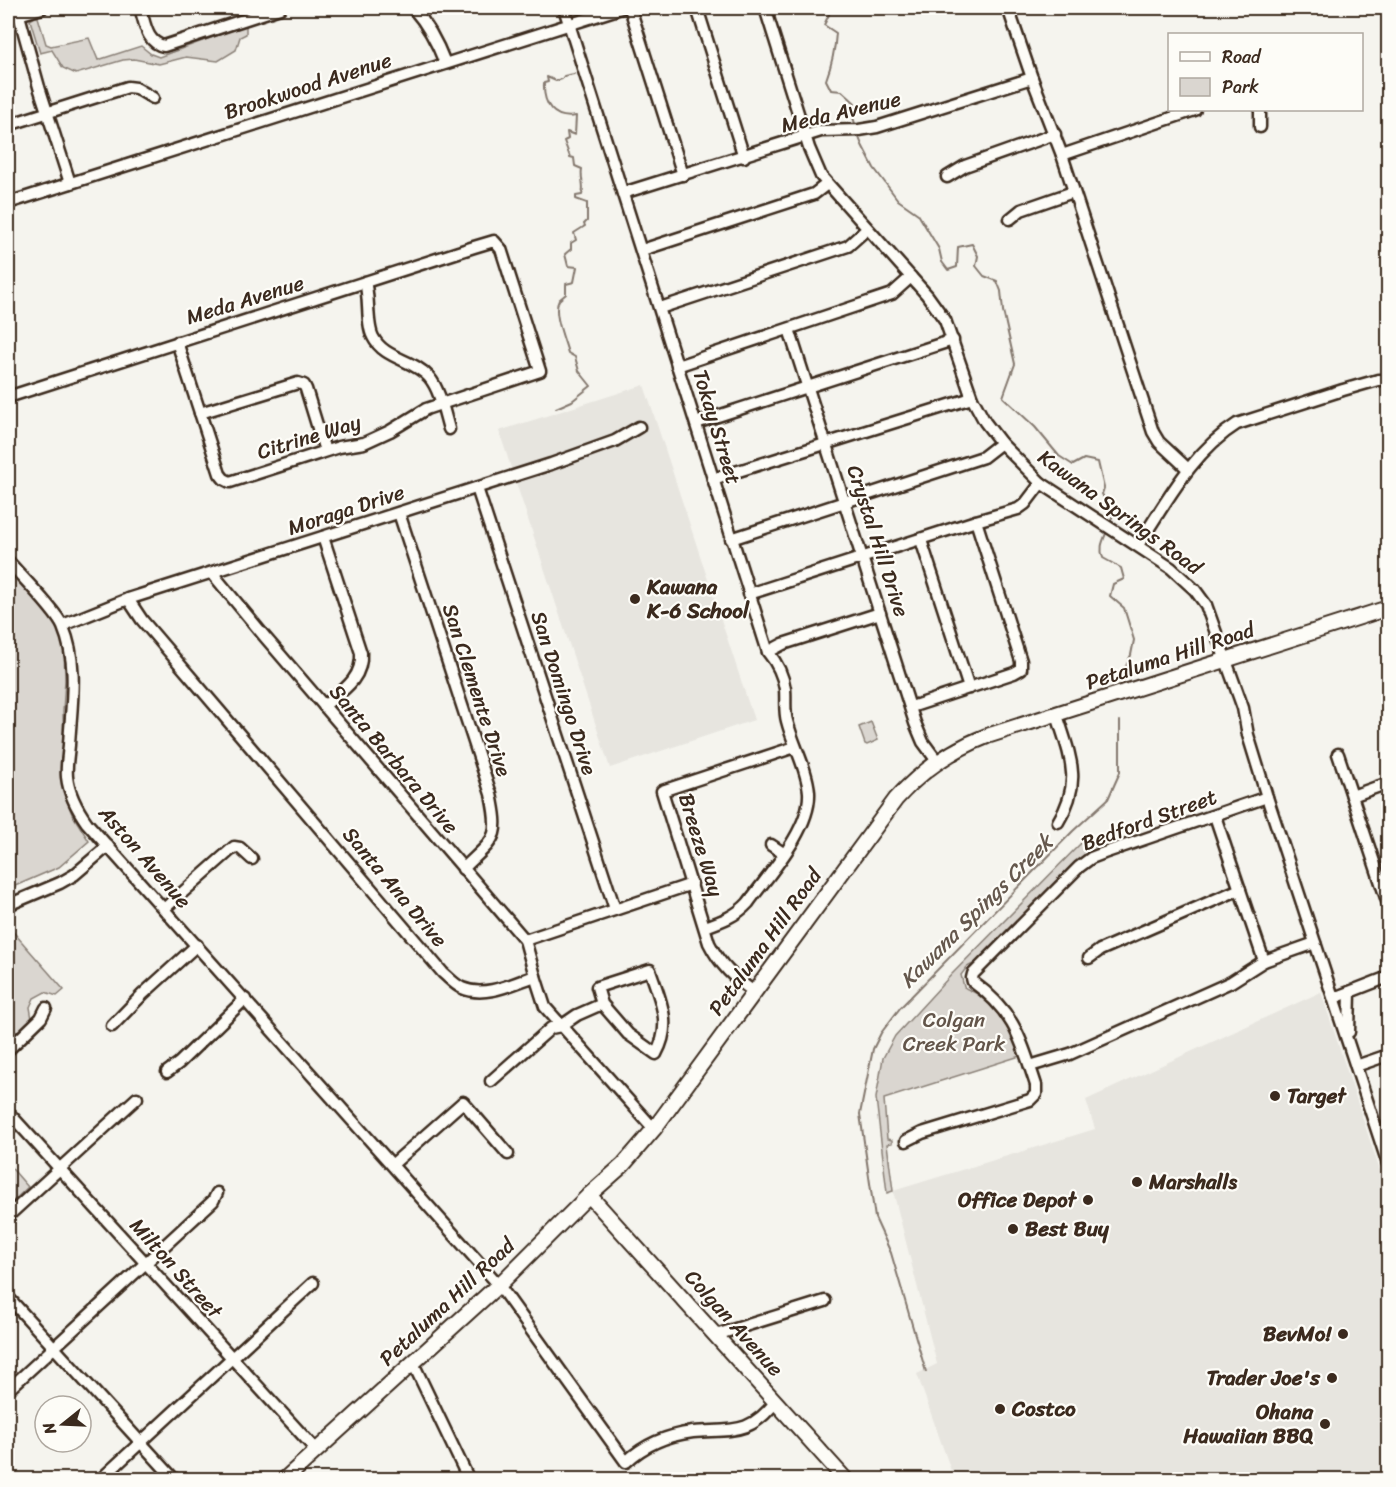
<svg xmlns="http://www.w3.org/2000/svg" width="1396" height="1487" font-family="Sriracha,sans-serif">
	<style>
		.built { fill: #e7e5df }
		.green { fill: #dad6d0; stroke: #8a8077; stroke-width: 1.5 }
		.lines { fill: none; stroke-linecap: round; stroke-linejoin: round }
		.stream { stroke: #84786e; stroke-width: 2 }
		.minor-casing { stroke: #3b2a1e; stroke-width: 15 }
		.major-casing { stroke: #3b2a1e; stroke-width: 18 }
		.minor { stroke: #fdfcf7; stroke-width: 10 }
		.major { stroke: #fdfcf7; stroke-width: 14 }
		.poi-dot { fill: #3b2a1e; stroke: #fdfcf7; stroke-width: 2 }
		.labels { text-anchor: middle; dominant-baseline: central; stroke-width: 4.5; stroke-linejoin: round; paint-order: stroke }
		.street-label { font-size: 21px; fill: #3b2a1e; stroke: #fdfcf7 }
		.poi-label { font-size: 21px; font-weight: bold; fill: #3b2a1e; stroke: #fdfcf7; text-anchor: start }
		.park-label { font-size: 21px; fill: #63554a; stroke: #fdfcf7 }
		.water-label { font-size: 22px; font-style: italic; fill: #65584d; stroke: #fdfcf7 }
	</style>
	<rect width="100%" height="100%" fill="#f5f4ee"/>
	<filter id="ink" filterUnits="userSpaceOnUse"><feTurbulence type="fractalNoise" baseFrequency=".0167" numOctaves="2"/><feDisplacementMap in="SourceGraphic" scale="12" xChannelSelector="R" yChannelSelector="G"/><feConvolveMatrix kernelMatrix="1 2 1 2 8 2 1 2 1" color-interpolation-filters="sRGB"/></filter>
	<g filter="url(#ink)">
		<!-- built -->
		<g class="built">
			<path d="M644,385L754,720L610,768L499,431Z"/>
			<path d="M1321,992L1388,1195V1479H954L917,1374L937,1364L893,1191L1095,1129L1086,1100Z"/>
		</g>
		<!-- green -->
		<g class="green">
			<path d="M35,17H38L46,44L51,46L89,38L98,60L141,46L151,54L159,57L246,25V34L240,37L236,50L218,61L186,57L159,64L134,59L123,60L76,74L63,68L52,50L40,53L30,20Z"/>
			<path d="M8,569L55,622L64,647L65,680L63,711L65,796L72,814L89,841L59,867L8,889Z"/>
			<path d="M871,722L878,740L867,745L865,744L859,727Z"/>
			<path d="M1086,838L1098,849L1073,864L977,962L967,967L961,975L964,987C968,990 973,991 977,994C998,1010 1012,1031 1020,1056L884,1099L887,1139L892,1140V1143L887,1144L893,1191L887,1193L876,1098L883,1058L895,1036L952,974Z"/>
			<path d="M8,926L64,990L57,996L45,992L34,998L30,1007L32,1019L8,1041Z"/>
			<path d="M8,1164L28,1187L8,1206Z"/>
		</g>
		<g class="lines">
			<!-- stream -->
			<g class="stream">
				<path d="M832,8L824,25L836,33C835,50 832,64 826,80L831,90L842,91L855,103L852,114L856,127"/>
				<path d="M858,135L862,145L874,168L898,200L918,214L939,249L942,262L948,270L957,267L958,247L972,244L978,256L976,266L984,276L997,281L1001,291L1003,311L1015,364L1003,397L1035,427L1059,456L1073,465L1084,459L1098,462L1104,488L1102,494L1113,515L1110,522"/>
				<path d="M556,408L572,401L591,386L579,371L575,357L568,353C565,341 552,312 559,300C561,298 564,296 566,294V284L574,282L577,267L568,266L565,254L571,249V243L576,240L574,233L585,226L584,224L587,221V203L576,199V196L582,195C585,185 580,178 582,169L575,166L574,158L570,157L564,141L568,139L567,132L575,135L576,116C553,120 543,104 544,83L548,82L547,77L556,81L562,79L564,76L574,74"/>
				<path d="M1107,531C1103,541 1099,547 1103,558L1121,568L1124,579L1113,584L1110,596L1124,608L1134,640L1131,655L1124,671L1118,676"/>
				<path d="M926,1372L891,1253L875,1218L860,1114L873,1049L881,1033L900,1008L1073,831L1108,799L1120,772V721"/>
			</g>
			<defs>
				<g id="minor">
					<path d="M17,8L39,87L70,183"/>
					<path d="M140,8C145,22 146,43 164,46L280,8"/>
					<path d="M413,8C428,25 437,42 445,63"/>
					<path d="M564,8L768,652C777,663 783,675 785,689C786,700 784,711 787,721C793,745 807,768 809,792C811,829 769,874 748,903C736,916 722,921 705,927"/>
					<path d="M630,8L683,175"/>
					<path d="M697,8L744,157"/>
					<path d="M765,8L809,148L821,176L927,295L945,320L972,398L985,422L1001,443L1041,483L1171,568L1195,590L1206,605L1243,708L1248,735L1267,797L1388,1164"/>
					<path d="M1008,8L1032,78L1062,155L1153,432L1159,442L1188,469"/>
					<path d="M8,18L42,8"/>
					<path d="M1260,110V127"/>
					<path d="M8,125L128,87L136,88L153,98"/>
					<path d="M1062,155L1195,110"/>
					<path d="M947,177L965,166L1055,134"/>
					<path d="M623,193L821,131L859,130L877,127L1032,78"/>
					<path d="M8,203L621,8"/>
					<path d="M1010,219L1021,210L1073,192"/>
					<path d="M642,250L814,194L827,184"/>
					<path d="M365,282C370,298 366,324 373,337C384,359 413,359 429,377C440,390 444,412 449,429"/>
					<path d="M660,308L848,246L867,229"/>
					<path d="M789,329L915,723L923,742L937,761"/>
					<path d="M677,366L892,294L911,277"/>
					<path d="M8,397C163,348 318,297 474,247L494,241L501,249L540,371L426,409L390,431L364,443L339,447L230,482L224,479L220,474L177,342"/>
					<path d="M200,413L298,383L304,385L306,389L325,451"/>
					<path d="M696,423L953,340"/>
					<path d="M713,479L972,398"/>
					<path d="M477,488L615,909"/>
					<path d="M399,513L491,794C501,841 494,838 463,869"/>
					<path d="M323,537L361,653C363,679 342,691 324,706"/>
					<path d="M731,539L983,457L1001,443"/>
					<path d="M921,540L969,688"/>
					<path d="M1138,545C1166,503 1192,452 1237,424L1343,390L1378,380H1388"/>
					<path d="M8,561C21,576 57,612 63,627C79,665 71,706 69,745C68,756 66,767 67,777C69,795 77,809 87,823L498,1284L626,1462C644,1445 668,1435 693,1432C730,1429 750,1436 776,1401"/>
					<path d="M212,573L265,637L525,940L535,976"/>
					<path d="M749,594L976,521L1018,509L1025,504L1041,483"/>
					<path d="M128,599L142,620L443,973C449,978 455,985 462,988C485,998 512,984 535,976L545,1007L654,1129"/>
					<path d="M63,625L128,599L551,464L615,441L639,427"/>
					<path d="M768,652L783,644L880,613"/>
					<path d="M911,707L1014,673L1021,669V661L976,521"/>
					<path d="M1057,715C1070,756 1083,782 1058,822"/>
					<path d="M1338,754L1388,904"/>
					<path d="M1352,796L1388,783"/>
					<path d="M1215,816L1264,961"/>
					<path d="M771,845L783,853"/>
					<path d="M8,905L60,883L74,875L108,846"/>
					<path d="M165,908L234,847L240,848L252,859"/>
					<path d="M525,940L692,884"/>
					<path d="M1089,958L1100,950L1240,889"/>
					<path d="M754,992C734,978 720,965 709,943L662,791L795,747"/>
					<path d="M1334,998L1388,977"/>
					<path d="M112,1026L143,994L197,945"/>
					<path d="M1349,1032L1350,992"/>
					<path d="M8,1050L41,1018L46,1008"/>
					<path d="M1030,1066L1070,1054L1231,982L1264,961L1315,943"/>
					<path d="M1356,1066L1388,1055"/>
					<path d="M167,1072L179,1063L245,999"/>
					<path d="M491,1081L551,1028L561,1026L577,1015L602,1004L628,1034L656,1054C673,1024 660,1000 650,970L597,987L602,1004"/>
					<path d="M8,1112L316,1450"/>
					<path d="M906,1141L922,1133L1030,1100L1036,1094V1085C1021,1040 1014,1011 973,982L972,978L973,974L1079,867L1091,858L1104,853L1267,797"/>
					<path d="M393,1164L463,1102L508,1154"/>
					<path d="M8,1216L137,1098"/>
					<path d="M8,1297L175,1480"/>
					<path d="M716,1335L825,1301"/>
					<path d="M413,1363L469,1480"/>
					<path d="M8,1390L213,1201L217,1193"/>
					<path d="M8,1479V1480"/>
					<path d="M100,1480L313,1283"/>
				</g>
				<g id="major">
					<path d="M589,1195L846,1480"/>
					<path d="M284,1480L504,1280L589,1195L623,1165L654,1129L896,799C921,771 951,750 987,736L1388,608"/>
				</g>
			</defs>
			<!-- minor casing -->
			<use href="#minor" class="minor-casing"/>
			<!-- major casing -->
			<use href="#major" class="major-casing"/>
			<!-- minor -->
			<use href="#minor" class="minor"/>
			<!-- major -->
			<use href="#major" class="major"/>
		</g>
	</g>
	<!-- markers -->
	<g class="poi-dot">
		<circle cx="635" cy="599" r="6"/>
		<circle cx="1275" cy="1096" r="6"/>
		<circle cx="1137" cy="1182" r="6"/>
		<circle cx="1088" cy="1200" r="6"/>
		<circle cx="1013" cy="1229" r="6"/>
		<circle cx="1343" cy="1334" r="6"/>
		<circle cx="1332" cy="1378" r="6"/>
		<circle cx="1000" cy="1409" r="6"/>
		<circle cx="1325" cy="1424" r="6"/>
	</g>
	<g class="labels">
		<!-- street labels -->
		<g class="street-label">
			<text transform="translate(308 86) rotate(-18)">Brookwood Avenue</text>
			<text transform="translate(841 112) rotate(-13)">Meda Avenue</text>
			<text transform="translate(245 300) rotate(-17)">Meda Avenue</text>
			<text transform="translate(717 427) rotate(73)">Tokay Street</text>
			<text transform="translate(309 437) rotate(-17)">Citrine Way</text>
			<text transform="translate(346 510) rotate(-18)">Moraga Drive</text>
			<text transform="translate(1120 512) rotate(36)">Kawana Springs Road</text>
			<text transform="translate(878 541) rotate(72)">Crystal Hill Drive</text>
			<text transform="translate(1170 656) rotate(-18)">Petaluma Hill Road</text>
			<text transform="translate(477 690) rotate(72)">San Clemente Drive</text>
			<text transform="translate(564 693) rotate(72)">San Domingo Drive</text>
			<text transform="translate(394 759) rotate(50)">Santa Barbara Drive</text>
			<text transform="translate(1149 820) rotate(-20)">Bedford Street</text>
			<text transform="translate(701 845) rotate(73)">Breeze Way</text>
			<text transform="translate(145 857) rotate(49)">Aston Avenue</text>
			<text transform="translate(395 887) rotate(50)">Santa Ana Drive</text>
			<text transform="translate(765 942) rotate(-54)">Petaluma Hill Road</text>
			<text transform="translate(176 1268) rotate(48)">Milton Street</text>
			<text transform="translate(447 1302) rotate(-43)">Petaluma Hill Road</text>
			<text transform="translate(734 1323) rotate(48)">Colgan Avenue</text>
		</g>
		<!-- poi labels -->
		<g class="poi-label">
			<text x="647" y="587">Kawana<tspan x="647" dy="24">K-6 School</tspan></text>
			<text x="1287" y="1096">Target</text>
			<text x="1149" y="1182">Marshalls</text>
			<text x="1076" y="1200" text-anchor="end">Office Depot</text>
			<text x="1025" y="1229">Best Buy</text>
			<text x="1331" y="1334" text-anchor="end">BevMo!</text>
			<text x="1320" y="1378" text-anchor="end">Trader Joe's</text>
			<text x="1012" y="1409">Costco</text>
			<text x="1313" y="1412" text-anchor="end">Ohana<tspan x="1313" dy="24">Hawaiian BBQ</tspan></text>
		</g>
		<!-- park labels -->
		<g class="park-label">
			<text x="954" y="1020">Colgan<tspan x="954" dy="24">Creek Park</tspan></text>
		</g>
		<!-- water labels -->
		<g class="water-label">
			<text transform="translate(976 911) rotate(-45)">Kawana Spings Creek</text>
		</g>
	</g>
	<!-- margin -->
	<rect width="1396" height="1487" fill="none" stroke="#fdfcf7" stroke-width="30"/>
	<rect x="15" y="15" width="1366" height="1457" fill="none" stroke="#3b2a1e" stroke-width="2" filter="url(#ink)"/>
	<!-- legend -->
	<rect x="1168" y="33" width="195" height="78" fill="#fdfcf7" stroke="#afa8a0" stroke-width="1.5"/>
	<rect x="1180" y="52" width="30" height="9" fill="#fdfcf7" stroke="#afa8a0" stroke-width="1.5"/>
	<text x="1222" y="63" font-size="18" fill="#3b2a1e">Road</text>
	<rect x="1180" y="78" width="30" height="18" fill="#dad6d0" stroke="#afa8a0" stroke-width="1.5"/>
	<text x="1222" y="93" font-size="18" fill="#3b2a1e">Park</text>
	<!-- north arrow -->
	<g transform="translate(63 1424) rotate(252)"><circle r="28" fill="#fdfcf7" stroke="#afa8a0" stroke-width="1.5"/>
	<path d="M0-4.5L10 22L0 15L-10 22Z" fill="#3b2a1e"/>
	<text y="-9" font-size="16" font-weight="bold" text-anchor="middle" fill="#3b2a1e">N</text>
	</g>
</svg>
